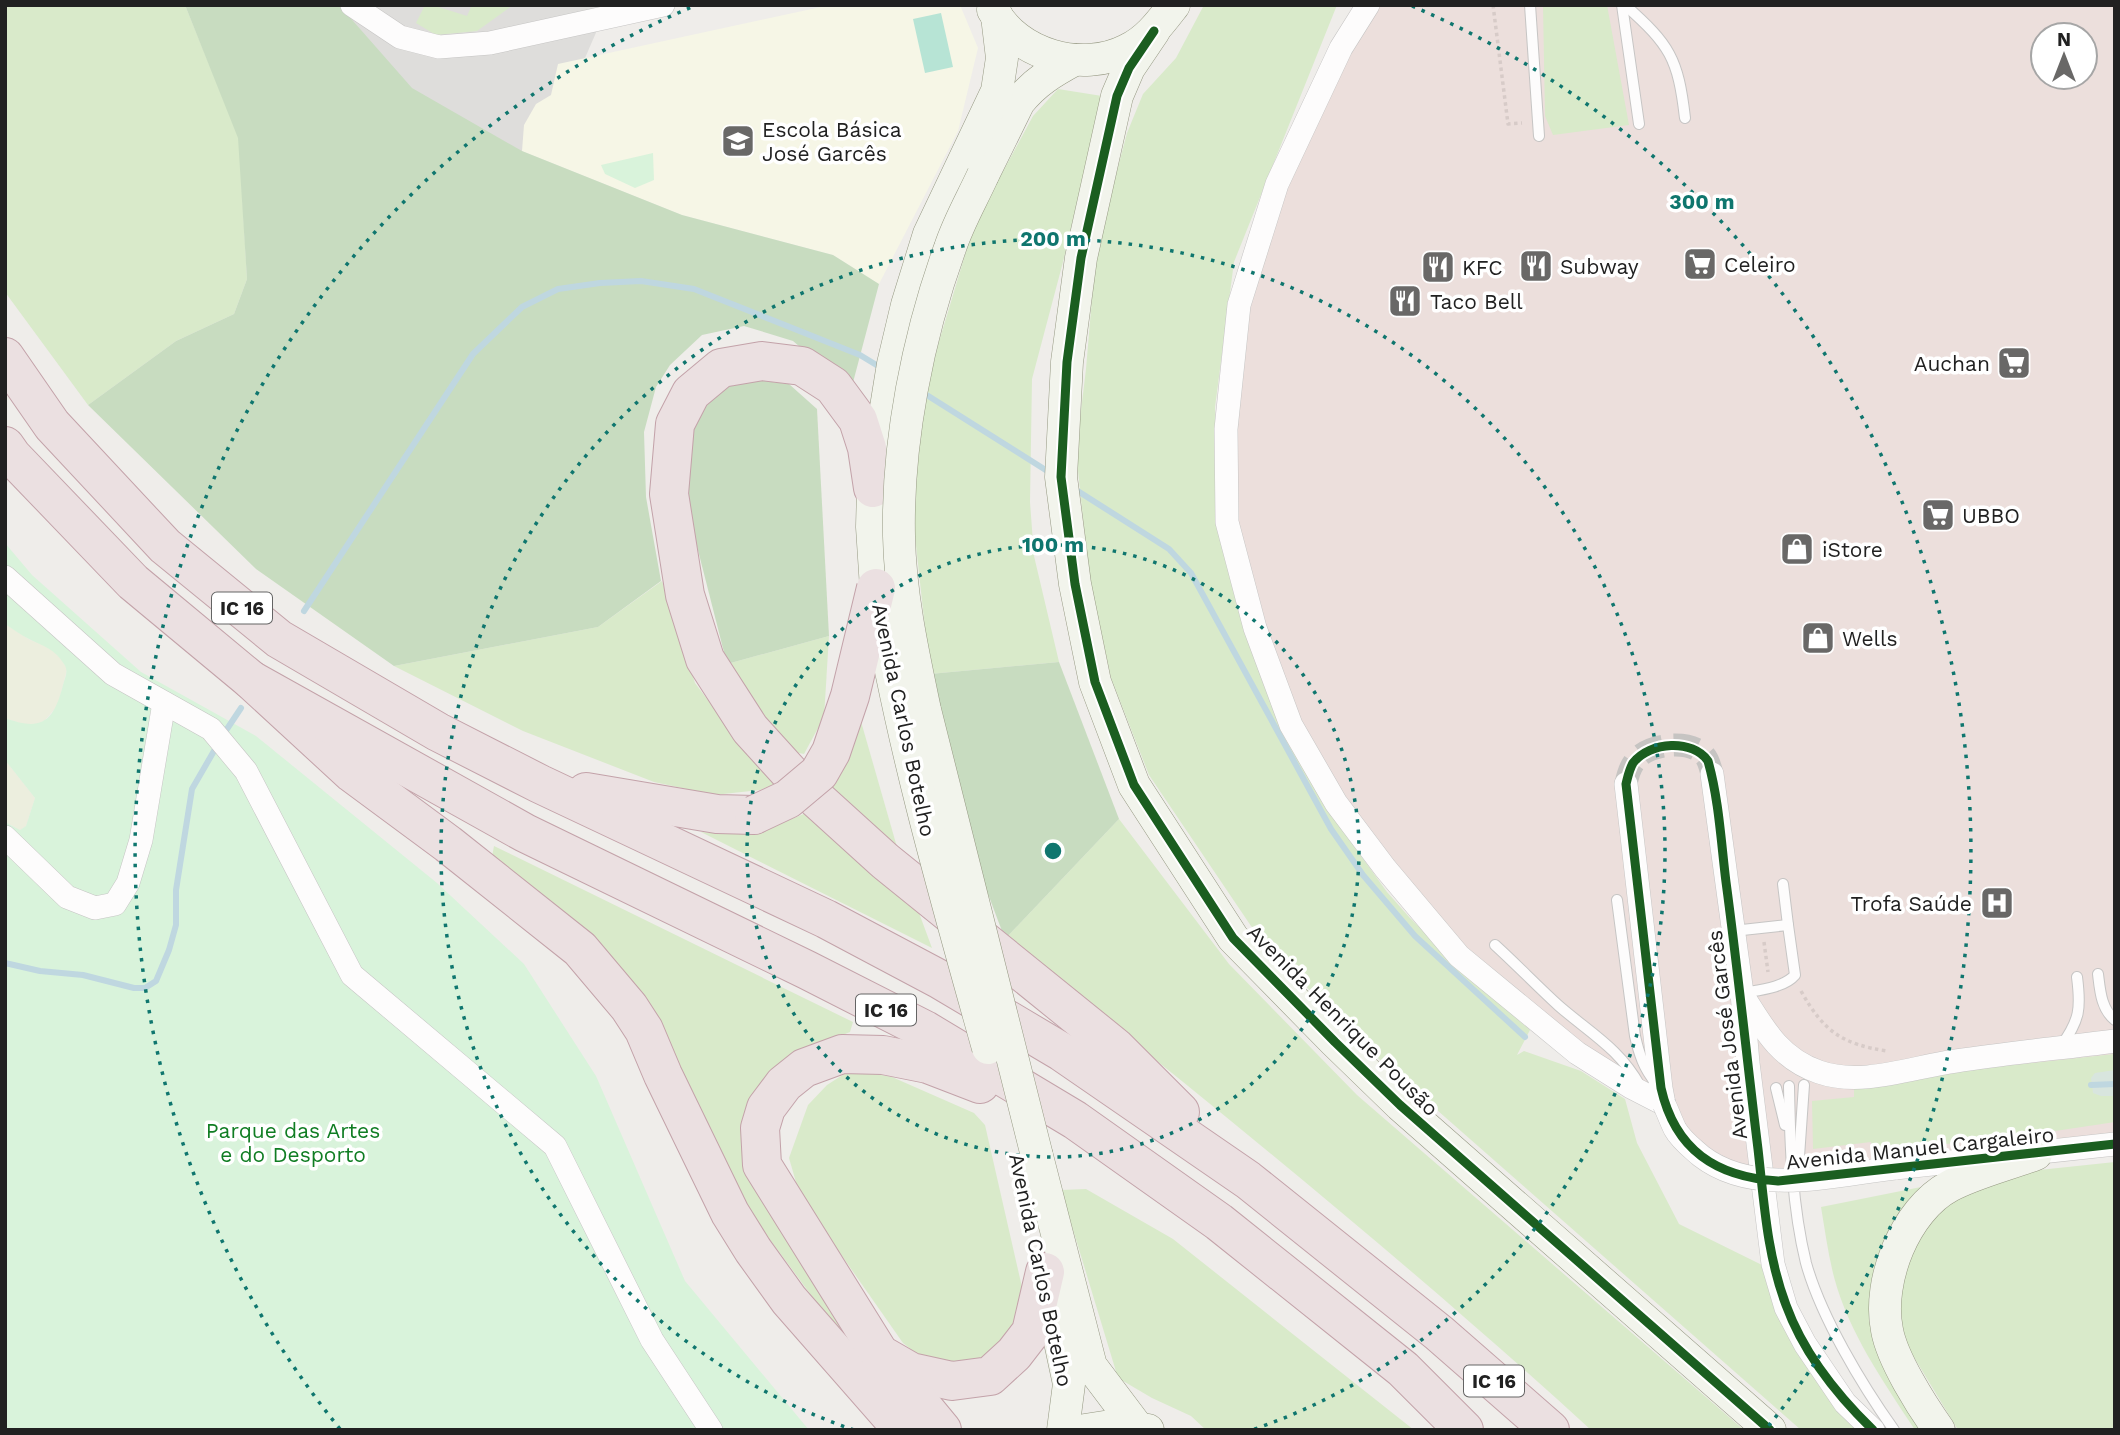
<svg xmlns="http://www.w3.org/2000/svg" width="2120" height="1435" font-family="'Work Sans',sans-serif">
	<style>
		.residential { fill: #dedddb }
		.commercial { fill: #ecdfdc; fill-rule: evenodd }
		.education { fill: #f6f6e6 }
		.farmland { fill: #eceede }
		.grass { fill: #d9eaca }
		.forest { fill: #c8dcc0 }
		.wetland { fill: #d8e5de }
		.park { fill: #d9f3db }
		.pitch { fill: #b7e4d5 }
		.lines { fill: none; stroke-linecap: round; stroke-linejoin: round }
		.stream { stroke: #bfd7e0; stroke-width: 6 }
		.street-tunnel { stroke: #c6c4c2; stroke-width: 23; stroke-dasharray: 23 11; stroke-linecap: butt }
		.lane-casing { stroke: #c6c5c4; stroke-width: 12 }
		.street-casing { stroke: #c6c5c4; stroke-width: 24 }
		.secondary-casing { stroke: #959882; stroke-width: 33 }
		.highway-casing { stroke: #c3a2a9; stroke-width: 40 }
		.path { stroke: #d7cbc8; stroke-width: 3.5; stroke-dasharray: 3.5 3.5; stroke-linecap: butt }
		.lane { stroke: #fdfcfc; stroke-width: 10 }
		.street { stroke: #fdfcfc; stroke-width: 23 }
		.secondary { stroke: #f2f4ec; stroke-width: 32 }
		.highway { stroke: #ebe0e1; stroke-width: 38 }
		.street-bridge-casing { stroke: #c6c5c4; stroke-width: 24; stroke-linecap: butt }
		.secondary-bridge-casing { stroke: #959882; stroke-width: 33; stroke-linecap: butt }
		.highway-bridge-casing { stroke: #c3a2a9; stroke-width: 40; stroke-linecap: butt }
		.street-bridge { stroke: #fdfcfc; stroke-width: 23 }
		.secondary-bridge { stroke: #f2f4ec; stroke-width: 32 }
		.highway-bridge { stroke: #ebe0e1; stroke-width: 38 }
		.cycleway-casing { stroke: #fff; stroke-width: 13 }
		.cycleway { stroke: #1b5e20; stroke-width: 9 }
		.ring { fill: none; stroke: #0f766e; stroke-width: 3.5; stroke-dasharray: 3.5 7 }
		.labels { text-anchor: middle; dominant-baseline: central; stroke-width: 7; stroke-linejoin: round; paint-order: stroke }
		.shield { fill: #fff; stroke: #646464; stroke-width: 2 }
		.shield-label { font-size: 19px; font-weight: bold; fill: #212121 }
		.poi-label { font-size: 21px; fill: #212121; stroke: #fff; text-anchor: start }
		.street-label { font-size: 21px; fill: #212121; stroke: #fff }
		.park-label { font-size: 21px; fill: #107d23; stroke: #fff }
		.centre { fill: #0f766e; stroke: #fff; stroke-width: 3.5 }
		.ring-label { font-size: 21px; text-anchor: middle; font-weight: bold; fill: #0f766e; stroke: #fff; stroke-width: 7; stroke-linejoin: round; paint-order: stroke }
	</style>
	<rect width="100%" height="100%" fill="#efedea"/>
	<!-- residential -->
	<path class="residential" d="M302,5H608L552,134L496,167Z"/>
	<!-- commercial -->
	<path class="commercial" d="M1368,5H2115V1144L1778,1181L1710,1163L1664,1104L1459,956L1291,725L1227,522L1239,305L1277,184ZM2043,35H2085V77H2043Z"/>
	<!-- education -->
	<path class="education" d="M830,5H960L978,48L958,131L879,284L833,255L682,215L522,151L524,125L536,104L551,95L558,64Z"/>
	<!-- farmland -->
	<g class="farmland">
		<path d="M5,624L30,640L50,647L64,663L67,669L58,705L44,721L38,724H22L5,718Z"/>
		<path d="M5,760L35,798L26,826L20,830L5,822Z"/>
	</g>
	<!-- grass -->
	<g class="grass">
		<path d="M5,5H185L239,138L247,279L234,314L176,341L88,405L5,292Z"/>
		<path d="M425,5H432L467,16L472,5H513L477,31L436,35L416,23Z"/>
		<path d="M1204,5H1337L1234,262L1215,407L1220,540L1341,828L1387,892L1410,918L1464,971L1530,1030L1517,1055L1524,1051L1581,1071L1625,1099L1637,1143L1679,1224L1762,1265L1859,1430H1801L1346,1030L1251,926L1149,775L1111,678L1089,575L1076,452L1086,369L1096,251L1127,133L1143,94L1176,58Z"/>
		<path d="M1543,5H1607L1629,125L1553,135L1545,116Z"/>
		<path d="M1058,89L1102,96L1063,262L1032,379L1030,502L1034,556L1059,662L930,674L913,518L917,431L938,345L974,225L1033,116Z"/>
		<path d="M662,581L695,683L732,732L779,782L760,790L714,795L654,782L523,731L394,666L598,627Z"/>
		<path d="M829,636L824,717L804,754L789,751L751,704L727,664Z"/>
		<path d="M860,718L899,854L821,791Z"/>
		<path d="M808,812L912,894L932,948L701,832C738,836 774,828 808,812Z"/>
		<path d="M1119,819L1229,964L1357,1095L1744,1430H1591C1403,1258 1204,1098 1005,939Z"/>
		<path d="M494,846L853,1022L850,1032L823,1043L747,1114L893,1406L726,1180L692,1109L491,862Z"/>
		<path d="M2115,1054V1122L2029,1135L1873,1152L1871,1142L1813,1149L1812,1101L1854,1097V1082Z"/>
		<path d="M852,1069L892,1077L974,1113L985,1125L1024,1296L1007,1340L968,1367L932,1366L903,1343L800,1196L789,1158L808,1105L827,1085Z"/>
		<path d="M2115,1162V1430H1958L1903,1339L1899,1286L1907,1254L1950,1199L2020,1172Z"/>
		<path d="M1931,1185L1871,1297L1928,1430H1915C1883,1381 1849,1333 1834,1277C1828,1254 1825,1230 1821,1207Z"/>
		<path d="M1086,1189L1173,1239L1414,1430H1206L1191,1416L1152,1398L1118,1378L1061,1190Z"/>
	</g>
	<!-- forest -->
	<g class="forest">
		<path d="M185,5H339L412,88L522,151L682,215L833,255L879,284L851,390L793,341L744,326L702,335L670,365L656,387L644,432L646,497L661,581L598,627L394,666L256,569L88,405L176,341L234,314L247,279L238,138Z"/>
		<path d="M757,380L789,384L817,409L829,636L727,664L687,507L689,453L698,408L726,387Z"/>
		<path d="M1059,662L1119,819L1005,939L985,886L930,674Z"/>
	</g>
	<!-- wetland -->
	<path class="wetland" d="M2115,1070V1096H2101L2093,1093L2091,1078L2095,1073Z"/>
	<!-- park -->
	<g class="park">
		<path d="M653,153L654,180L635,188L605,174L601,165Z"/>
		<path d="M5,543L32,575L141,672L256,736L437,883L524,964L596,1076L685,1281L809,1430H5V822L20,830L26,826L35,798L5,760V718C42,732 54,721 63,685C65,677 69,671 64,664C55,649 43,646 29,639C21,635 13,629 5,624Z"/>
	</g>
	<!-- pitch -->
	<path class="pitch" d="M941,13L953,67L925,73L913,19Z"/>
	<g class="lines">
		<!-- stream -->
		<g class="stream">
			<path d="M922,392L1052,474"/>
			<path d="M1073,488L1169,549L1191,573L1331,829L1363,875L1415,936L1525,1037"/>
			<path d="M304,611L473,354L522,307L558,289L600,283L641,281L694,289L860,355L883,369"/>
			<path d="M223,735L241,708"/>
			<path d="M5,963L40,971L83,975L134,988H145L156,981L169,950L176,925V890L192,789L218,744"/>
			<path d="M2091,1085L2115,1084"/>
		</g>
		<!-- street-tunnel -->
		<path class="street-tunnel" d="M1626,784C1628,773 1631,763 1641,755C1655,744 1689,740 1703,754C1709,759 1710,767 1712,774"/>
		<defs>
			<g id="lane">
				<path d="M1530,5L1539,136"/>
				<path d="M1622,5L1639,124"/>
				<path d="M1625,5C1670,45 1678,58 1685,118"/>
				<path d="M1783,884L1788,925"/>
				<path d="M1617,900L1635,1036C1639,1054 1644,1069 1656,1083"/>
				<path d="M1733,931L1788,925L1795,975C1784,988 1758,990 1742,993"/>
				<path d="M1495,945C1517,965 1537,986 1559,1006C1590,1033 1620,1049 1640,1086"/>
				<path d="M2098,974C2100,990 2101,1009 2115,1020"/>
				<path d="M2061,1046C2080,1020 2081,1008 2077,977"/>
				<path d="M1789,1086C1790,1145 1792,1206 1806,1263C1821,1317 1862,1385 1894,1430"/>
				<path d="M1776,1088L1785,1125"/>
				<path d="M1798,1171L1804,1085"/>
			</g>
			<g id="street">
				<path d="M352,5L400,37L439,47L490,43L663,5"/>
				<path d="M1368,5L1341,48L1277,184L1239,305L1226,429L1227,522L1255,628L1291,725L1336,803L1385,868L1459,956L1577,1053L1631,1087L1664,1104"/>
				<path d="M5,577L113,674L211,729L246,771L352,975L555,1146L652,1340L711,1430"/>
				<path d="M1712,774L1742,993L1748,1063L1773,1264L1786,1308L1805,1344L1845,1403L1873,1430"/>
				<path d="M1626,784L1661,1088L1664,1104"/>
				<path d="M5,837L67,897L95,908L115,904L128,883L141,840L164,703"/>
				<path d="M1745,999C1765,1031 1781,1059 1819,1072C1862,1087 1912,1067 1956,1061C2008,1053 2062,1048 2115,1041"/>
				<path d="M1895,1168L2115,1144"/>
			</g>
			<g id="secondary">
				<path d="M993,10C1017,55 1082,73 1127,50C1148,40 1160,23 1174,5"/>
				<path d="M1154,31L1129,68L1117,96L1081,258L1067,362L1061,477L1075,584L1095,682L1134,785L1233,938L1335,1042L1400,1105L1770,1430"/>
				<path d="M983,175L1019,102C1035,82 1052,72 1074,60"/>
				<path d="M876,588L872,527L873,488L893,364L907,305L929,234L997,91L1002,58L997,16"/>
				<path d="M1037,1156L1091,1366L1137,1427"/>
				<path d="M1046,1276L1069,1384L1063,1430"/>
				<path d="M1085,1430L1117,1425L1148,1430"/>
				<path d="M1939,1430C1922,1406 1892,1359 1887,1330C1877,1281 1905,1210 1950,1186C1974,1173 2010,1164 2036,1154"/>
			</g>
			<g id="highway">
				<path d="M5,357L52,425L165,546L279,639L438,732L540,784L826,919L939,979L1062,1052L1248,1180L1439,1333L1550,1430"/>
				<path d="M5,446L12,456L133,582L251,680L352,773L448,844L580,949L629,1007L644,1030L663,1075L730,1213L753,1250L789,1300L903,1430"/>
				<path d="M873,488L867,448L858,420L833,386L802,366L762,361L721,368L691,393L675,424L669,494L685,595L705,659L750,729L799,783L885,861L1115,1047L1180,1112"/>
				<path d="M251,680L525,833L807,970L925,1030L1075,1120L1219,1222L1403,1369L1464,1430"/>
				<path d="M586,792L717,814L754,815"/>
				<path d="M885,1357L911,1372L952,1381L990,1376L1014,1354L1031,1332L1045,1272"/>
				<path d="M942,1430L881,1356L762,1165L760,1128L766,1108L784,1084L804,1068L842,1054L883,1055L928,1064L980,1084"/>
			</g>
		</defs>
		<!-- lane casing -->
		<use href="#lane" class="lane-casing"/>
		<!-- street casing -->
		<use href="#street" class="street-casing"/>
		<!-- secondary casing -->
		<use href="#secondary" class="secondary-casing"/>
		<!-- highway casing -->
		<use href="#highway" class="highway-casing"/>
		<!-- path -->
		<g class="path">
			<path d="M1493,5L1508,124L1522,123"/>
			<path d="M1764,942L1768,972"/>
			<path d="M1801,991C1824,1032 1842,1044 1887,1051"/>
		</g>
		<!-- lane -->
		<use href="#lane" class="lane"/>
		<!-- street -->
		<use href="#street" class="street"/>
		<!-- secondary -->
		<use href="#secondary" class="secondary"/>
		<!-- highway -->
		<use href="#highway" class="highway"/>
		<defs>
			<path id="street-bridge" d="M1664,1104C1668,1112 1671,1121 1675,1129C1681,1140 1692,1148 1701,1156C1754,1197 1833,1175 1895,1168"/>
			<g id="secondary-bridge">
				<path d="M983,175C972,199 958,223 950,248C918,336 897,442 899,536C900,594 913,653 925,710L1037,1156"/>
				<path d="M877,596C903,750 946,898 988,1048"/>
			</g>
			<path id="highway-bridge" d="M754,815L788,799L819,773L831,752L850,696L876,588"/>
		</defs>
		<!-- street-bridge casing -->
		<use href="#street-bridge" class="street-bridge-casing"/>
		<!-- secondary-bridge casing -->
		<use href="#secondary-bridge" class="secondary-bridge-casing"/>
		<!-- highway-bridge casing -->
		<use href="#highway-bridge" class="highway-bridge-casing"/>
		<!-- street-bridge -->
		<use href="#street-bridge" class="street-bridge"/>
		<!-- secondary-bridge -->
		<use href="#secondary-bridge" class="secondary-bridge"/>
		<!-- highway-bridge -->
		<use href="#highway-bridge" class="highway-bridge"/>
		<defs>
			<g id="cycleway">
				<path d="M1154,31L1129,68L1117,96L1081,258L1067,362L1061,477L1075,584L1095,682L1134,785L1233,938L1335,1042L1400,1105L1770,1430"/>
				<path d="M1873,1430C1838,1396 1803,1352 1786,1305C1767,1255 1764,1202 1758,1149C1747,1060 1738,971 1726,882C1721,842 1719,800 1708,761C1693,739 1650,741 1633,763C1629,770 1628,776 1626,784L1661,1088C1675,1150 1716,1177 1778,1181L2115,1144"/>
			</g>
		</defs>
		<!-- cycleway casing -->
		<use href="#cycleway" class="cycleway-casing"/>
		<!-- cycleway -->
		<use href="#cycleway" class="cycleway"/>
	</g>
	<!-- distance rings -->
	<g class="ring">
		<circle cx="1053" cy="851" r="306"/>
		<path d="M854 1430A612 612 0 1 1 1252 1430"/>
		<path d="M340 1429A918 918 0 0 1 694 6M1412 6A918 918 0 0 1 1766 1429"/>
	</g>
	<!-- icons -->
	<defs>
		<symbol id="school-square" viewBox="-11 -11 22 22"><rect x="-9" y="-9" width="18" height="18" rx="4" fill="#696867" stroke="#fff"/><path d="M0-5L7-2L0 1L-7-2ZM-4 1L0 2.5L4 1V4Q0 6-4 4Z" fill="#fff"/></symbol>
		<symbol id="supermarket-square" viewBox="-11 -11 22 22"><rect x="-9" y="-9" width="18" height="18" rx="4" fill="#696867" stroke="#fff"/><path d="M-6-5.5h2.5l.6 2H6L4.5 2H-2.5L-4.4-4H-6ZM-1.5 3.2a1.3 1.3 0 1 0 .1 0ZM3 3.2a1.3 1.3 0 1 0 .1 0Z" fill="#fff"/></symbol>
		<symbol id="restaurant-square" viewBox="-11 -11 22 22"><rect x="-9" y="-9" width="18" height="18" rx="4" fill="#696867" stroke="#fff"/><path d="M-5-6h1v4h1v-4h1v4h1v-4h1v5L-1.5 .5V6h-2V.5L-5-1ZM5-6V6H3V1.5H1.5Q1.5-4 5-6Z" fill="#fff"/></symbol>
		<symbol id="shop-square" viewBox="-11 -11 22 22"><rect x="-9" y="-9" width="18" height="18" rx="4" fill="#696867" stroke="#fff"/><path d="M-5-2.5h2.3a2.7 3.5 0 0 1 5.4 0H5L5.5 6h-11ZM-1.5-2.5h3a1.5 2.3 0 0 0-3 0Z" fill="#fff"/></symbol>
		<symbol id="hospital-square" viewBox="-11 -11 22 22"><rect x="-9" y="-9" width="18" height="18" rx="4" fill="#696867" stroke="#fff"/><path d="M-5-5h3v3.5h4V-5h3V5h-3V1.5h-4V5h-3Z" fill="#fff"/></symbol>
	</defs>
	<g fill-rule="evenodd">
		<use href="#school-square" x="719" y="122" width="38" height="38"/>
		<use href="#supermarket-square" x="1681" y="245" width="38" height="38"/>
		<use href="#restaurant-square" x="1517" y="247" width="38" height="38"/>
		<use href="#restaurant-square" x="1419" y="248" width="38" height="38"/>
		<use href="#restaurant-square" x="1386" y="282" width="38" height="38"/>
		<use href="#supermarket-square" x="1995" y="344" width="38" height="38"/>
		<use href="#supermarket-square" x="1919" y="496" width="38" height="38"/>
		<use href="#shop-square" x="1778" y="530" width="38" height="38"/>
		<use href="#shop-square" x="1799" y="619" width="38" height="38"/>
		<use href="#hospital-square" x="1978" y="884" width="38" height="38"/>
	</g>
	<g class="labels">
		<!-- shield labels -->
		<g class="shield">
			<rect x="212" y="592.5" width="60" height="31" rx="5"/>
			<rect x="856" y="994.5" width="60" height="31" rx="5"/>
			<rect x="1464" y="1365.5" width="60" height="31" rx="5"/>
		</g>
		<g class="shield-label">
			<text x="242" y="608">IC 16</text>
			<text x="886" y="1010">IC 16</text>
			<text x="1494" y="1381">IC 16</text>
		</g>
		<!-- poi labels -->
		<g class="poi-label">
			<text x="762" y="129">Escola Básica<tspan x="762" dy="24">José Garcês</tspan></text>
			<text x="1724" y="264">Celeiro</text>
			<text x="1560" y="266">Subway</text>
			<text x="1462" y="267">KFC</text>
			<text x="1430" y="301">Taco Bell</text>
			<text x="1990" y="363" text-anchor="end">Auchan</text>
			<text x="1962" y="515">UBBO</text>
			<text x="1822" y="549">iStore</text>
			<text x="1842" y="638">Wells</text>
			<text x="1972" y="903" text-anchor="end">Trofa Saúde</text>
		</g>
		<!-- street labels -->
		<g class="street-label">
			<text transform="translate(904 720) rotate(78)">Avenida Carlos Botelho</text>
			<text transform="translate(1343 1020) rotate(45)">Avenida Henrique Pousão</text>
			<text transform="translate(1727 1035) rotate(-97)">Avenida José Garcês</text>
			<text transform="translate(1920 1148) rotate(-6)">Avenida Manuel Cargaleiro</text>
			<text transform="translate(1041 1270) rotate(78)">Avenida Carlos Botelho</text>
		</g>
		<!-- park labels -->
		<g class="park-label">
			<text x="293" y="1130">Parque das Artes<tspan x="293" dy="24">e do Desporto</tspan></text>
		</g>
	</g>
	<circle cx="1053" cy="851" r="10" class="centre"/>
	<g class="ring-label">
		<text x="1702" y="209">300 m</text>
		<text x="1053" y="246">200 m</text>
		<text x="1053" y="552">100 m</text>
	</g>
	<!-- border -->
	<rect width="2120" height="1435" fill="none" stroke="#212121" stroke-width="14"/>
	<!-- north arrow -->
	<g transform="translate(2064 56)"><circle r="33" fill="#ffffff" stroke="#a6a6a6" stroke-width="2"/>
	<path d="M0-5L12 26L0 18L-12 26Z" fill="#696867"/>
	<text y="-10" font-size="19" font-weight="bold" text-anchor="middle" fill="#212121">N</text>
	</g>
</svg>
